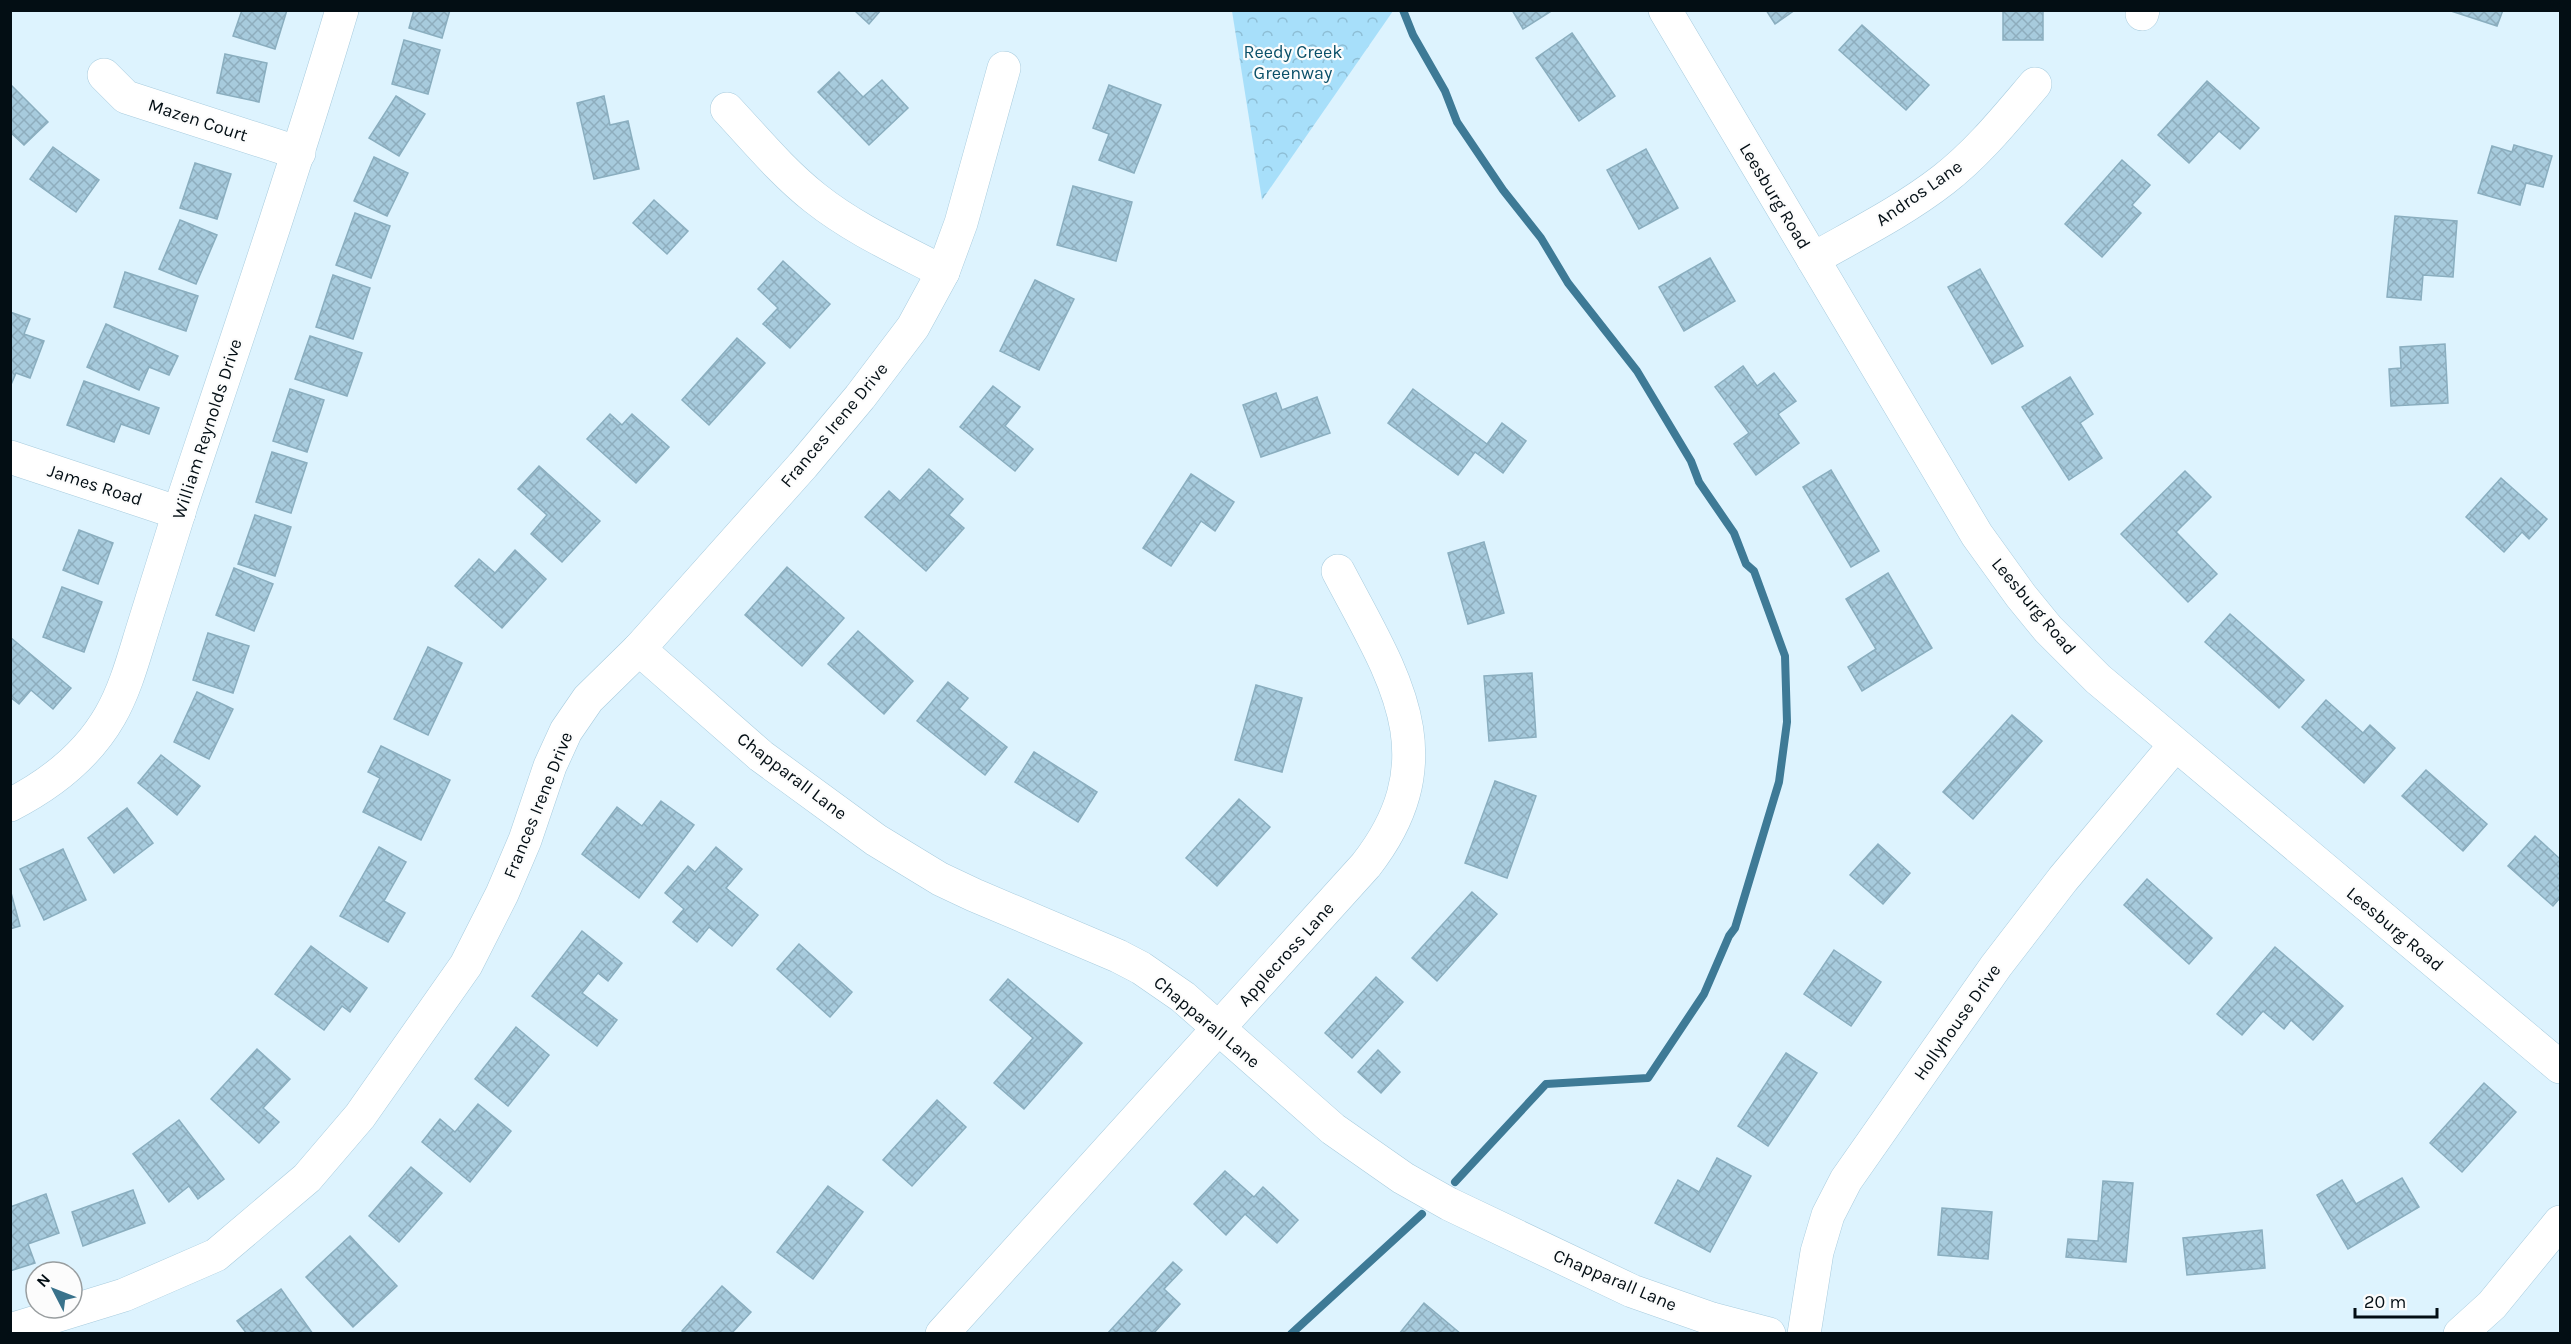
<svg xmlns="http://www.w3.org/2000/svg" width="2571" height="1344" font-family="Karla,sans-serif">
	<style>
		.park { fill: url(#park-crowns) }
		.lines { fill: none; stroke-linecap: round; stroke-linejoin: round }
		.stream { stroke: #3e7a96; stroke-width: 8 }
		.building { fill: url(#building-cross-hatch); stroke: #8aaebf; stroke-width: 1.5 }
		.minor-casing { stroke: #a8ccde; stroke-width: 34 }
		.minor { stroke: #fff; stroke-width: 33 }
		.labels { text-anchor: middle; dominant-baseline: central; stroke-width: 4.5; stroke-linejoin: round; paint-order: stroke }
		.park-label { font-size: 18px; fill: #0b5069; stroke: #fcfcfc }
		.street-label { font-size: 18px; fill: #030e14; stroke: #fcfcfc }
	</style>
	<defs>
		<pattern id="park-crowns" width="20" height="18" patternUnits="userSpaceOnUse" patternTransform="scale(1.5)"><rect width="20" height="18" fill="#a7dffa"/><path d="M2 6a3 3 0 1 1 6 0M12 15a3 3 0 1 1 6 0" fill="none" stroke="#8ebed5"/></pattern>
		<pattern id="building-cross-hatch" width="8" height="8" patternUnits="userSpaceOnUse" patternTransform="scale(1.5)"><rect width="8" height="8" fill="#a7cbdd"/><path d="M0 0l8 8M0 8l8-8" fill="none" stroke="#8eadbd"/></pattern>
	</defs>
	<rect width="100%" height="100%" fill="#ddf3fe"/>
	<!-- park -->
	<path class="park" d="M1232,11H1393L1262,200Z"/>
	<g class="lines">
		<!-- stream -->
		<g class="stream">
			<path d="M1403,10L1413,35L1445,91L1457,122L1503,190L1541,238L1568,283L1637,371L1691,461L1699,482L1734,533L1746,564L1754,571L1785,656L1787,722L1779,782L1735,928L1729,936L1704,994L1648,1078L1546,1084L1455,1182"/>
			<path d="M1291,1334L1422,1214"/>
		</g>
	</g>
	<!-- building -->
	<g class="building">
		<path d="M242,10H287L275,49L233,36Z"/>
		<path d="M414,10H450L442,38L409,28Z"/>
		<path d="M854,10H881L869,24Z"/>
		<path d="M1512,10H1553L1523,29Z"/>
		<path d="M1766,10H1795L1775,24Z"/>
		<rect x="2003" y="10" width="40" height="30"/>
		<path d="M2448,10H2503L2497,26Z"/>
		<path d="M1862,25L1929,85L1906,110L1839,50Z"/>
		<path d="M1572,33L1615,96L1579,121L1536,58Z"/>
		<path d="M404,40L440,50L428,94L392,84Z"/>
		<path d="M225,54L267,63L259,102L217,93Z"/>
		<path d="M839,72L863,97L882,80L908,108L869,145L818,92Z"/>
		<path d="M2207,81L2259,128L2240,149L2219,131L2189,163L2158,135Z"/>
		<path d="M10,84L48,122L24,145L10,132Z"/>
		<path d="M1109,85L1161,105L1134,173L1099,160L1109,134L1093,128Z"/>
		<path d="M396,96L425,114L399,156L369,138Z"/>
		<path d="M604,96L610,125L628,121L639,169L594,179L577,103Z"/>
		<path d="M2514,145L2552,156L2543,187L2526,183L2520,205L2478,193L2492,146L2512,152Z"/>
		<path d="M53,147L99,180L76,212L30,179Z"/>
		<path d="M1646,149L1678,208L1639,229L1607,170Z"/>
		<path d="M374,157L408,173L387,216L354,201Z"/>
		<path d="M2122,160L2150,185L2132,205L2141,213L2102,257L2065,224Z"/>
		<path d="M195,163L231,174L217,219L180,208Z"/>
		<path d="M1073,186L1132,202L1116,261L1057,245Z"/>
		<path d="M654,200L688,231L667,254L633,223Z"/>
		<path d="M355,213L390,226L371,278L336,265Z"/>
		<path d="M2395,216L2457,221L2453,277L2423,275L2421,300L2387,297Z"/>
		<path d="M180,220L217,235L196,284L159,269Z"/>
		<path d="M1710,258L1735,301L1684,331L1659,287Z"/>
		<path d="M783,261L830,304L790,348L763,324L778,308L758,289Z"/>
		<path d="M1980,269L2023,346L1992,364L1948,287Z"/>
		<path d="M125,272L198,296L186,331L114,307Z"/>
		<path d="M333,275L370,288L353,339L316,327Z"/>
		<path d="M1035,280L1074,299L1039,370L1000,351Z"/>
		<path d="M10,312L30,319L24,334L44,341L30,378L16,373L10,387Z"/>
		<path d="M106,324L178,356L169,375L149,367L139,390L87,367Z"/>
		<path d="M310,336L362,353L347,396L295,379Z"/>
		<path d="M737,338L765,363L709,425L682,400Z"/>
		<path d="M2445,344L2448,403L2391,406L2389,369L2401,368L2400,347Z"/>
		<path d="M1743,366L1757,386L1774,373L1796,401L1778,414L1799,443L1756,475L1734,444L1749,433L1715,387Z"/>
		<path d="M2070,377L2093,414L2080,423L2102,458L2069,480L2022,407Z"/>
		<path d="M84,381L159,408L149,434L121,424L114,442L67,425Z"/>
		<path d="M993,386L1020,407L1005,426L1033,449L1015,471L960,427Z"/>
		<path d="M290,389L324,400L307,452L273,441Z"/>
		<path d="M1413,389L1487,444L1502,423L1526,441L1503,473L1475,452L1458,475L1388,423Z"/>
		<path d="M1276,393L1282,410L1317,397L1330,433L1261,457L1243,405Z"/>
		<path d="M610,414L622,425L632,414L669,447L636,483L587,439Z"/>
		<path d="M272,452L307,463L291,513L256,502Z"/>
		<path d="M539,466L600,521L562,562L531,534L547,515L518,489Z"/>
		<path d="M929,469L963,499L949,515L964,528L926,571L865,517L889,491L900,501Z"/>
		<path d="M1831,470L1879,551L1851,567L1803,487Z"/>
		<path d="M2185,471L2211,497L2176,532L2217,574L2188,602L2121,534Z"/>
		<path d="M1191,474L1234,502L1215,531L1201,521L1171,566L1143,548Z"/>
		<path d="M2501,478L2547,519L2529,539L2522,532L2504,552L2466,517Z"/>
		<path d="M255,515L291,527L275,576L238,564Z"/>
		<path d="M79,530L113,543L98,584L63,570Z"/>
		<path d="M1484,542L1504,613L1468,624L1448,553Z"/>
		<path d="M515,550L546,579L502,628L455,586L479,559L495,573Z"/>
		<path d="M787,567L844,618L802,666L745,615Z"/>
		<path d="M234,568L273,584L254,631L216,615Z"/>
		<path d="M1888,573L1932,648L1862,691L1848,667L1876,649L1846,599Z"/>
		<path d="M62,587L102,602L84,652L43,637Z"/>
		<path d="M2230,614L2304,680L2279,708L2205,642Z"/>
		<path d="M858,631L913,681L884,714L828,664Z"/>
		<path d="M208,633L249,646L233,693L193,680Z"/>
		<path d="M10,637L71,688L53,709L31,690L19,704L10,697Z"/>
		<path d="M428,647L462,663L428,735L394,719Z"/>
		<path d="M1532,673L1536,737L1489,741L1484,676Z"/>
		<path d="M948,682L968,698L959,709L1007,747L985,775L917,721Z"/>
		<path d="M1256,685L1302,698L1282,772L1235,760Z"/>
		<path d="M197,692L233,709L209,759L174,742Z"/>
		<path d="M2326,700L2363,733L2370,725L2395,748L2364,783L2302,727Z"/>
		<path d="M2012,715L2042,741L1973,819L1943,792Z"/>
		<path d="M381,746L450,780L421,840L363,812L380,778L368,772Z"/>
		<path d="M1034,752L1097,792L1078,822L1015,782Z"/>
		<path d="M161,755L200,786L177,815L138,783Z"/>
		<path d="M2426,770L2487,824L2463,851L2402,796Z"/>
		<path d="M1495,781L1536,796L1507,878L1465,863Z"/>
		<path d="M1239,799L1270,827L1217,886L1186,858Z"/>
		<path d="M661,801L694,825L639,898L582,854L617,807L642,826Z"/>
		<path d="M127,808L153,843L114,873L88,838Z"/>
		<path d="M2535,836L2560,859V898L2553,906L2508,866Z"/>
		<path d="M1878,844L1910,873L1883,904L1850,875Z"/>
		<path d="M379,847L406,862L384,901L405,913L388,942L340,916Z"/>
		<path d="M716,847L742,869L726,888L758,915L732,946L709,927L697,942L673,922L684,909L665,893L688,866L695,872Z"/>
		<path d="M63,849L86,900L44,920L20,869Z"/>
		<path d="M2147,879L2212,938L2189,964L2124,905Z"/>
		<path d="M10,889L20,926L10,929Z"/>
		<path d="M1472,892L1497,914L1437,981L1412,958Z"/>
		<path d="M582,931L622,963L608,981L598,973L582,993L617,1020L597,1046L532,996Z"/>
		<path d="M799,944L852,992L830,1017L777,969Z"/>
		<path d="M311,946L367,988L350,1012L342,1006L324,1030L275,994Z"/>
		<path d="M2275,947L2343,1006L2313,1040L2291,1020L2284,1029L2263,1011L2242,1035L2217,1014Z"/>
		<path d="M1834,950L1881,982L1851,1026L1804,994Z"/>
		<path d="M1376,977L1403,1002L1352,1058L1325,1033Z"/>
		<path d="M1008,979L1082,1043L1024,1109L994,1083L1033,1038L990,1000Z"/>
		<path d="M516,1027L549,1055L508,1106L475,1079Z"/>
		<path d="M257,1049L290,1079L263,1108L279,1122L259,1143L211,1099Z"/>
		<path d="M1378,1050L1400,1072L1381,1093L1358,1072Z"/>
		<path d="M1786,1053L1817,1073L1768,1146L1738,1126Z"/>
		<path d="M2484,1083L2516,1112L2462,1172L2430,1143Z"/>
		<path d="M937,1100L966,1127L912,1186L883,1160Z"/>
		<path d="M478,1104L511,1131L470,1182L422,1142L440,1119L455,1132Z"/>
		<path d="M179,1120L224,1179L198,1199L189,1186L169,1202L133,1154Z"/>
		<path d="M1717,1158L1751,1176L1710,1252L1655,1223L1678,1180L1699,1192Z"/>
		<path d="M411,1167L442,1193L399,1242L369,1216Z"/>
		<path d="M1225,1171L1254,1197L1263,1187L1298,1220L1277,1243L1245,1214L1226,1235L1194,1204Z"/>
		<path d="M2402,1178L2419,1207L2348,1249L2317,1195L2342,1180L2356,1204Z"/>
		<path d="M2103,1181L2133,1183L2126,1262L2066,1257L2068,1239L2098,1241Z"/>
		<path d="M828,1186L863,1212L813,1279L777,1252Z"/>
		<path d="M133,1190L145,1223L83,1246L72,1212Z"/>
		<path d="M46,1194L59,1233L28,1244L35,1263L10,1271V1207Z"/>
		<path d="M1942,1208L1992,1212L1988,1259L1938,1255Z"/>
		<path d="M2262,1230L2265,1268L2187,1275L2183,1238Z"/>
		<path d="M350,1236L397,1286L353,1327L306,1277Z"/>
		<path d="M1173,1262L1182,1270L1164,1289L1180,1304L1153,1334H1107Z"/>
		<path d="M722,1286L751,1312L731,1334H685L682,1331Z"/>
		<path d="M281,1289L313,1334H247L237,1321Z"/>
		<path d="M1424,1303L1461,1334H1399Z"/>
	</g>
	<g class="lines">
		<defs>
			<g id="minor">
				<path d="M1665,10L1977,535L2021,596L2048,629L2098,679L2560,1067"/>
				<path d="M2142,14L2143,10"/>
				<path d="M104,75L126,97L299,153"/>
				<path d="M727,109C755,139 782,172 815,198C854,229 899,249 943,272"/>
				<path d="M1813,259C1857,234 1903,211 1943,180C1978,153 2006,118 2035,84"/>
				<path d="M10,457L179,513"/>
				<path d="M639,649L761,756L876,840L940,879L974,895L1118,956L1141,968L1183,997L1333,1129L1403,1178L1449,1204L1632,1291L1712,1319L1769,1334"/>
				<path d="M10,805C51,784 87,756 110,716C125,690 133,660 142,631C155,590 168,547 181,506C236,341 292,177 342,10"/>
				<path d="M10,1330L124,1295L216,1255L307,1178L360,1116L466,965L502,894L525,840L550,766L566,731L588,699L639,649L803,465L860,397L913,327L943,272L961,223L1004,68"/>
				<path d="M942,1334L1366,865C1451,756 1392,674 1338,571"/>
				<path d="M1804,1334L1817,1252L1828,1215L1846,1180L1996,966L2063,879L2175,745"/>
				<path d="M2460,1334L2492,1305L2560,1222"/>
			</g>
		</defs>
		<!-- minor casing -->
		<use href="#minor" class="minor-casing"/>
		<!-- minor -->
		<use href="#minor" class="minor"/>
	</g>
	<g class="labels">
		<!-- park labels -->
		<g class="park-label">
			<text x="1293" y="52">Reedy Creek<tspan x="1293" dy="21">Greenway</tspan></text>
		</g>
		<!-- street labels -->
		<g class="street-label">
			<text transform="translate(198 120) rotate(18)">Mazen Court</text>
			<text transform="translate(1919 193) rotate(-35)">Andros Lane</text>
			<text transform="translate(1775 196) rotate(59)">Leesburg Road</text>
			<text transform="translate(834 425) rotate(-50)">Frances Irene Drive</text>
			<text transform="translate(207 429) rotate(-72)">William Reynolds Drive</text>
			<text transform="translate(95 485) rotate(18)">James Road</text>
			<text transform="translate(2034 606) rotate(50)">Leesburg Road</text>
			<text transform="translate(792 776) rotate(37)">Chapparall Lane</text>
			<text transform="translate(538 805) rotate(-68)">Frances Irene Drive</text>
			<text transform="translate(2395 929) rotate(40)">Leesburg Road</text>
			<text transform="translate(1286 954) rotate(-48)">Applecross Lane</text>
			<text transform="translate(1207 1022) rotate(40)">Chapparall Lane</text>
			<text transform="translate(1957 1022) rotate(-55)">Hollyhouse Drive</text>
			<text transform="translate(1615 1280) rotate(23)">Chapparall Lane</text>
		</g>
	</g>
	<!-- border -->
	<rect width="2571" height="1344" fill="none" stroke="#030e14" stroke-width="24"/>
	<!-- north arrow -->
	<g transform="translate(54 1290) rotate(312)"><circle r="28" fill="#fcfcfc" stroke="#989d9f" stroke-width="1.5"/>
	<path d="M0-4.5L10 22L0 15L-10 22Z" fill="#39728b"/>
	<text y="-9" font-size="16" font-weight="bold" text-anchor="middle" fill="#030e14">N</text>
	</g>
	<!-- scale -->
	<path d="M2355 1308v9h82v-9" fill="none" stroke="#030e14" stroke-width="3"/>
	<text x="2364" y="1308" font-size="18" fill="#030e14" stroke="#fcfcfc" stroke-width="4.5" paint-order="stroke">20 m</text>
</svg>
